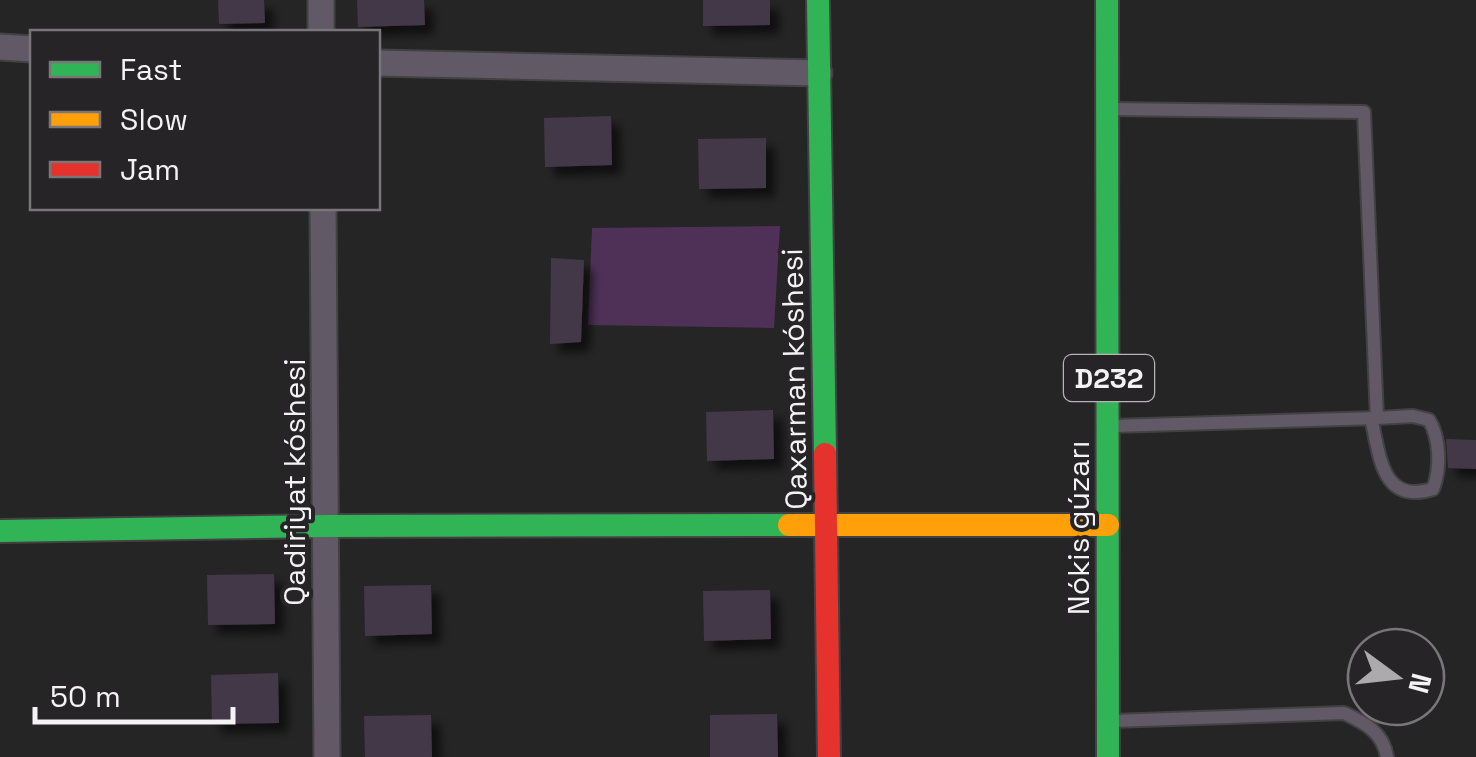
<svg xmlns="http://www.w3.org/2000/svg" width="1476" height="757" font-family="'Space Grotesk',sans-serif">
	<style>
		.green { fill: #4f3158 }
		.building { fill: #433846; filter: url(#shadow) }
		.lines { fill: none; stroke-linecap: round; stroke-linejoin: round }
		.lane-casing { stroke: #434243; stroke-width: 16 }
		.street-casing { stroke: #434243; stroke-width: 29 }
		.fast-casing { stroke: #434243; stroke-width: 26 }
		.slow-casing { stroke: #434243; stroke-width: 26 }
		.jam-casing { stroke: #434243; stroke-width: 26 }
		.lane { stroke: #625966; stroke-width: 12 }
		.street { stroke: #625966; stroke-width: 25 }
		.fast { stroke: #30b455; stroke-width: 22 }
		.slow { stroke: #ff9f0a; stroke-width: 22 }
		.jam { stroke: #e5322d; stroke-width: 22 }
		.labels { text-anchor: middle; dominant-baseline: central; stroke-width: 8; stroke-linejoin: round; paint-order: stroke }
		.shield { fill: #262427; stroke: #b6b4b6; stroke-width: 2.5 }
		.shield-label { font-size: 28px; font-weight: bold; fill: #f4f2f4 }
		.street-label { font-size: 30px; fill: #f4f2f4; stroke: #262427 }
	</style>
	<defs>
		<filter id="shadow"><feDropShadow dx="9" dy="9" stdDeviation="5" flood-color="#0009"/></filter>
	</defs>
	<rect width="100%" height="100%" fill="#262526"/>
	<!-- green -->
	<path class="green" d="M780,226L774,328L588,325L592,228Z"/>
	<!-- building -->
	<g class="building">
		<path d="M218,0H264L265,23L219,24Z"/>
		<path d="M357,0H424L425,25L358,27Z"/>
		<path d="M703,0H770V25L703,26Z"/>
		<path d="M611,116L612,165L545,167L544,118Z"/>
		<path d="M766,138V188L699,189L698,139Z"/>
		<path d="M551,258L584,260L581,342L550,344Z"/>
		<path d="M773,410L774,459L707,461L706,412Z"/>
		<path d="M1446,439L1476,440V469L1448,468Z"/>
		<path d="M274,574L275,624L208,625L207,575Z"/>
		<path d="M431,585L432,634L365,636L364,586Z"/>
		<path d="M770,590L771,639L704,641L703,591Z"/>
		<path d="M278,673L279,723L212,724L211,675Z"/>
		<path d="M777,714L778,757H710V715Z"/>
		<path d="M431,715L432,757H365L364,716Z"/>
	</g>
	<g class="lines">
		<defs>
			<g id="lane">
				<path d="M1110,109L1364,112L1377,418L1112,426"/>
				<path d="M1371,418C1380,455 1381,505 1433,489C1441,468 1440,438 1429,420L1413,416L1377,418"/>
				<path d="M1112,721L1344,713C1365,723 1383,732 1387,757"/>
			</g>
			<g id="street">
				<path d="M321,0V32"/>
				<path d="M0,47L32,49"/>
				<path d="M378,63L819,73"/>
				<path d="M323,208L327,757"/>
			</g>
			<g id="fast">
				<path d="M818,0L825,454"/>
				<path d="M1107,0L1108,757"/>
				<path d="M0,531L327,526L789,525"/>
			</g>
			<path id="slow" d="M789,525H1108"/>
			<path id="jam" d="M825,454L829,757"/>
		</defs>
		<!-- lane casing -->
		<use href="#lane" class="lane-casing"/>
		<!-- street casing -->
		<use href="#street" class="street-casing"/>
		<!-- fast casing -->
		<use href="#fast" class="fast-casing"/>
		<!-- slow casing -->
		<use href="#slow" class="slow-casing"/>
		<!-- jam casing -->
		<use href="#jam" class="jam-casing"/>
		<!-- lane -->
		<use href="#lane" class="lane"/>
		<!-- street -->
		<use href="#street" class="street"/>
		<!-- fast -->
		<use href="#fast" class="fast"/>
		<!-- slow -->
		<use href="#slow" class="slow"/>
		<!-- jam -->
		<use href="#jam" class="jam"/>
	</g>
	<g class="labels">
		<!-- shield labels -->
		<rect class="shield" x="1064" y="355" width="90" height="46" rx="8"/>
		<g class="shield-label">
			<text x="1109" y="378">D232</text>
		</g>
		<!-- street labels -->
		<g class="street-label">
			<text transform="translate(794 379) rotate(-91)">Qaxarman kóshesi</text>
			<text transform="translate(294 482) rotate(-90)">Qadiriyat kóshesi</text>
			<text transform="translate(1078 528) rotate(-90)">Nókis gúzarı</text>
		</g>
	</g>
	<!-- legend -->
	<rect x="30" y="30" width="350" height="180" fill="#262427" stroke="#787679" stroke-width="2.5"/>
	<rect x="50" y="62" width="50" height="15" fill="#30b455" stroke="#787679" stroke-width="2.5"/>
	<text x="120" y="80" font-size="30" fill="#f4f2f4">Fast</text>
	<rect x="50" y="112" width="50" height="15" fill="#ff9f0a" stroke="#787679" stroke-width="2.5"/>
	<text x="120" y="130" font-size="30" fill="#f4f2f4">Slow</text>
	<rect x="50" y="162" width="50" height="15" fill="#e5322d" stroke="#787679" stroke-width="2.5"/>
	<text x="120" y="180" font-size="30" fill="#f4f2f4">Jam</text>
	<!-- north arrow -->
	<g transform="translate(1396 677) rotate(105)"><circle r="48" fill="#262427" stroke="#787679" stroke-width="2.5"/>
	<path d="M0-8L18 38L0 25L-18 38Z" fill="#acaaac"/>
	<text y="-15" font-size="28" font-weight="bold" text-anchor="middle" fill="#f4f2f4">N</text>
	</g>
	<!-- scale -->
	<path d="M35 707v15h198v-15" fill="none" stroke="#f4f2f4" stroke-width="5"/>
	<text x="50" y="707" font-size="30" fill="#f4f2f4" stroke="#262427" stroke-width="8" paint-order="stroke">50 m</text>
</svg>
